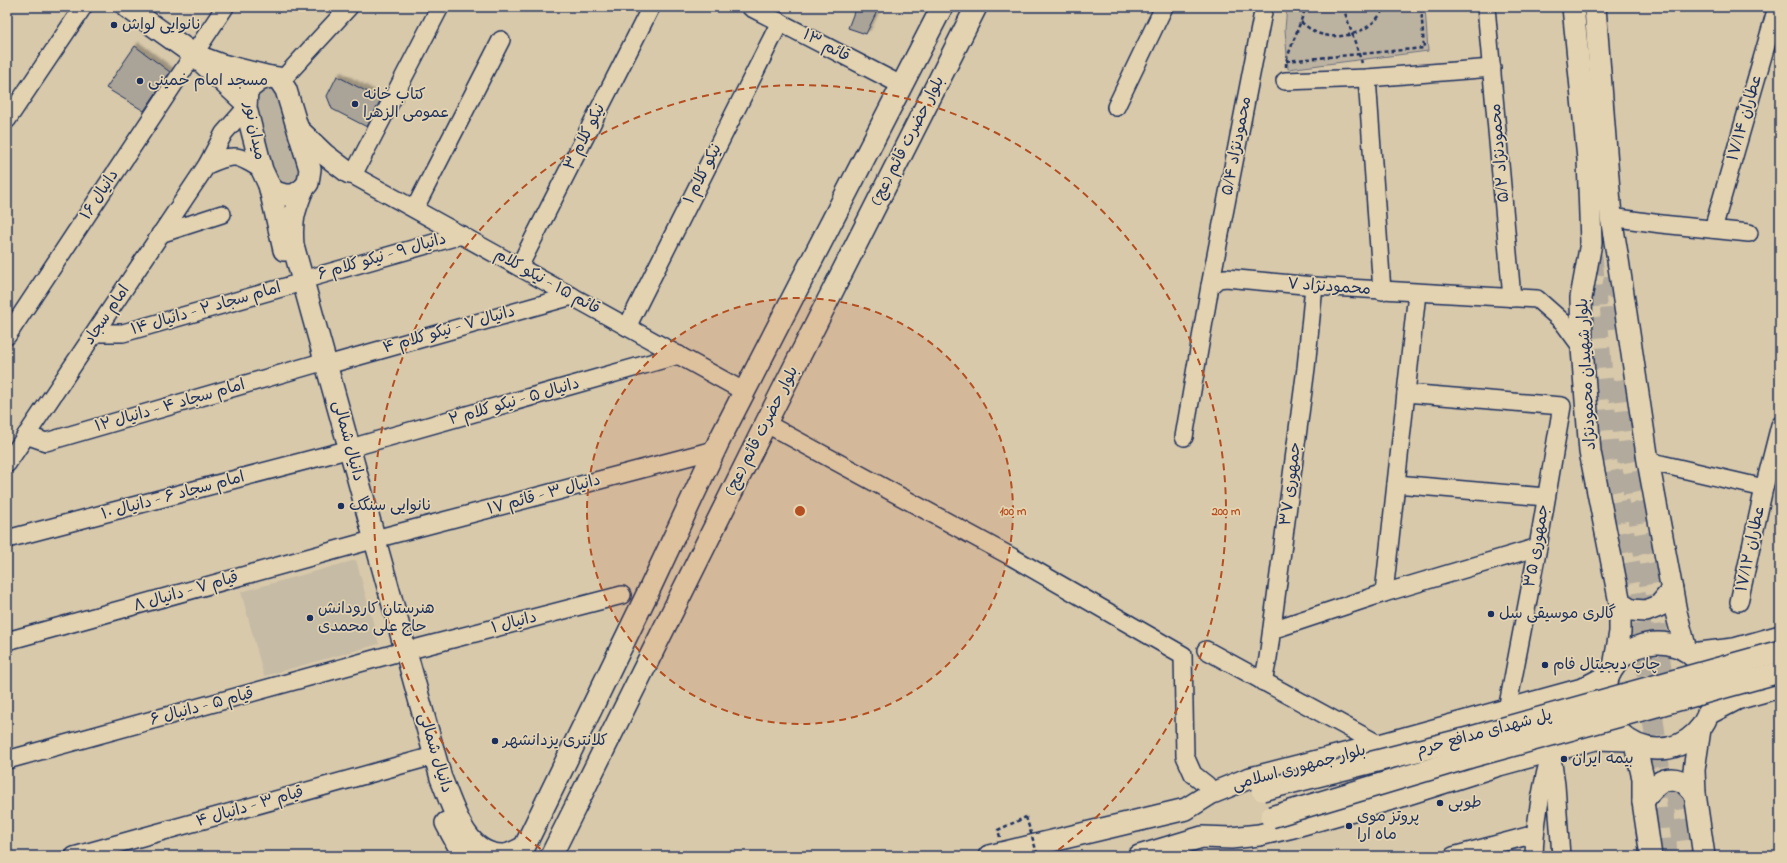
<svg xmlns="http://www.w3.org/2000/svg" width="1787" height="863" font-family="'Indie Flower','Playpen Sans Arabic',sans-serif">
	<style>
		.built { fill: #c6bba4 }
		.green { fill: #bcb2a0; stroke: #6c707f }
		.building { fill: #a9a398; stroke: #1b2f5e; filter: url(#shadow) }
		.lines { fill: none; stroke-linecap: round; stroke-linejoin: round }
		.major-tunnel { stroke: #b2aa9c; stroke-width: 21; stroke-dasharray: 21 10; stroke-linecap: butt }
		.minor-casing { stroke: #1b2f5e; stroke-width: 20 }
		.major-casing { stroke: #1b2f5e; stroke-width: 24 }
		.path { stroke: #1b2f5e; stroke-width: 2.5; stroke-dasharray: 4 3; stroke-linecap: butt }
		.minor { stroke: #e4d3b0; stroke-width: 17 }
		.major { stroke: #e4d3b0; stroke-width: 21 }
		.major-bridge-casing { stroke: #1b2f5e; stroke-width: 24; stroke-linecap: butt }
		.path-bridge { stroke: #1b2f5e; stroke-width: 2.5; stroke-dasharray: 4 3; stroke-linecap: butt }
		.major-bridge { stroke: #e4d3b0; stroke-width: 21 }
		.ring { fill: none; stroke: #b54e20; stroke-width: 2; stroke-dasharray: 7 5 }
		.poi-dot { fill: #1b2f5e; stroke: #e4d3b0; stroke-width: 1.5 }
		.labels { text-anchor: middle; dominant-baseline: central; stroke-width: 3.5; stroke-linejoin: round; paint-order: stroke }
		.poi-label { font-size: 16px; fill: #1b2f5e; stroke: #e4d3b0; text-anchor: start }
		.street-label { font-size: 16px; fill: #1b2f5e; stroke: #e4d3b0 }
		.centre { fill: #b54e20; stroke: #e4d3b0; stroke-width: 2 }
		.ring-label { font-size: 12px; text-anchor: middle; font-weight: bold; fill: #b54e20; stroke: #e4d3b0; stroke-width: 3.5; stroke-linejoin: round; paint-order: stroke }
	</style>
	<defs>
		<filter id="shadow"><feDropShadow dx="3.5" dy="-3.5" stdDeviation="1" flood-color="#0004"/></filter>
	</defs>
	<rect width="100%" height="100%" fill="#d8c9ab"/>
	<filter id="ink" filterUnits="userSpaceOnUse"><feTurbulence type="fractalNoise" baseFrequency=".025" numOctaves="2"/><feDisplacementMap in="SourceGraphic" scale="8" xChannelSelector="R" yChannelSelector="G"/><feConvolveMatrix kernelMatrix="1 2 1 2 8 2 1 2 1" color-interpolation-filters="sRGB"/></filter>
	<g filter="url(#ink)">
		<!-- built -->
		<path class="built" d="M356,560L379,644L264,676L241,592Z"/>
		<!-- green -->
		<g class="green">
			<path d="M1287,7H1425L1428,51L1288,69L1285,29Z"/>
			<path d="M272,87L276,91L301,168C299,187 289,192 275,178L252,103L260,88Z"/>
		</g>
		<!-- building -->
		<g class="building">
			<path d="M856,7H879L866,34L848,28Z"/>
			<path d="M135,46L170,72L144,111L106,88Z"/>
			<path d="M337,76L381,99L367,127L332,109L327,96Z"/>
		</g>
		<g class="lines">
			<!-- major-tunnel -->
			<g class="major-tunnel">
				<path d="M1592,255L1608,448L1640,619L1663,796L1667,856"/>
				<path d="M1612,329L1610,302L1617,262"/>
				<path d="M1617,380L1625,444L1655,614L1664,697"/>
				<path d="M1675,789L1684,856"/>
			</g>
			<defs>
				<g id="minor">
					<path d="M750,7L901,85"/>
					<path d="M1486,7L1512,298"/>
					<path d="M1367,78L1382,291"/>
					<path d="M1285,81L1367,78L1492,68"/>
					<path d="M280,82L349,7"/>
					<path d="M1116,107L1164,7"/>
					<path d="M7,120L83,7"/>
					<path d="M207,165C234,153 237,154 262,170"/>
					<path d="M349,173L745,392"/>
					<path d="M353,175L440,7"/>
					<path d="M415,208L501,40"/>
					<path d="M1611,217L1661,224L1749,233"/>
					<path d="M1713,229L1777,7"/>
					<path d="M160,234L222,214"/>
					<path d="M519,267L651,7"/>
					<path d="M303,280L462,235"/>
					<path d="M1210,286L1264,7"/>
					<path d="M627,327L780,22"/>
					<path d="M96,333H123L292,285"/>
					<path d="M7,336L225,7"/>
					<path d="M327,365L572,296"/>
					<path d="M1406,393L1562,406L1538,547L1507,710"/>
					<path d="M765,423L1012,557L1183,655L1185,756L1193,774L1207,785L1210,794"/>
					<path d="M26,435L46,442L315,364"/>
					<path d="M1184,437L1210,286L1218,279L1226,278L1314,286L1537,299L1563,322L1582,348"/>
					<path d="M350,448L679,355"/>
					<path d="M1648,461L1764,488"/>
					<path d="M7,464L207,165L224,133L246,108"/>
					<path d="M1396,484L1546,497"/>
					<path d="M7,539L339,452"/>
					<path d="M375,539L714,450"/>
					<path d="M1384,593L1417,293"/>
					<path d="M1739,602L1764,488L1780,425"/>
					<path d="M1272,630L1384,593L1538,547"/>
					<path d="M7,641L365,542"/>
					<path d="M1206,650L1380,745"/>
					<path d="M406,651L622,595"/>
					<path d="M1263,682L1268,658L1306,368L1314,286"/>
					<path d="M1552,757L1556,785L1561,856"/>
					<path d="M7,760L396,653"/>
					<path d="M74,856L426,758"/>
					<path d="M1453,856L1535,834"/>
					<path d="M1534,856C1535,820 1542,785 1551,751"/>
				</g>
				<g id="major">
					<path d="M127,7L193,54L245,102"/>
					<path d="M1573,7L1588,159L1591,243L1581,298L1582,348L1590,452L1620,603V632L1614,667"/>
					<path d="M1595,7L1611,217L1618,260L1648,461L1676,612L1686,650"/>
					<path d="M203,58L222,65L270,77"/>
					<path d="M270,77L278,78L286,90L310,169L308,183L303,189L294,195H285L275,192L269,185L262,170L246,108L247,90L260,80Z"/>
					<path d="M299,130L324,154L349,173"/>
					<path d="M269,185L284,250"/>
					<path d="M303,189C294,211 291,221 293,245L441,778C453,806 465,856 503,855C510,855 517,850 523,848"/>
					<path d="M1620,603L1631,610L1646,611L1659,606L1672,590"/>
					<circle cx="1658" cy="696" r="53"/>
					<path d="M1691,654L1734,649L1780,636"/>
					<path d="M1708,714L1737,699L1780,687"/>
					<path d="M1700,729L1694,770L1695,794L1704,856"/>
					<path d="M1635,745L1643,778V802L1651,856"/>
					<path d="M1643,802C1652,788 1661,774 1681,781C1686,783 1691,790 1695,794"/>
					<path d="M446,823L460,849L466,856"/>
					<path d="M520,856L651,586L718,443L942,7"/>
					<path d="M551,856L775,405L976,7"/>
					<path d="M989,856L1186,809L1210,794L1247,779L1380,745L1582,689L1609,675"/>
					<path d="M1139,856L1202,837L1231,838L1259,835L1293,827L1392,799L1499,765L1596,739L1627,740"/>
				</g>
			</defs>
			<!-- minor casing -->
			<use href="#minor" class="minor-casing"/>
			<!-- major casing -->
			<use href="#major" class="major-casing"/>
			<!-- path -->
			<g class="path">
				<path d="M1343,7L1362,63"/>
				<path d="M1301,22C1306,26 1311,30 1317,33C1341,42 1374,32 1384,7"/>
				<path d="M1286,61L1424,48L1421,7"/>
				<path d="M1286,67V61L1306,7"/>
				<path d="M1000,837L998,830L1026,817"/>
			</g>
			<!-- minor -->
			<use href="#minor" class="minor"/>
			<!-- major -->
			<use href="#major" class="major"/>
			<defs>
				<g id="major-bridge">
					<path d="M1262,790L1464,739L1780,651"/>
					<path d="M1271,817L1471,757L1780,672"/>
				</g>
			</defs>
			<!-- major-bridge casing -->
			<use href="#major-bridge" class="major-bridge-casing"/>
			<!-- path-bridge -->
			<path class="path-bridge" d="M1026,817L1038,856"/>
			<!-- major-bridge -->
			<use href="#major-bridge" class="major-bridge"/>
		</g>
	</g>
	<!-- distance rings -->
	<circle cx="800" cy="511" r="213" fill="#b54e20" fill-opacity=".12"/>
	<g class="ring">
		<circle cx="800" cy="511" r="213"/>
		<path d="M550 856A426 426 0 1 1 1050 856"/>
	</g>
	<!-- markers -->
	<g class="poi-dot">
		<circle cx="114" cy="25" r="4"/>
		<circle cx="140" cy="81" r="4"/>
		<circle cx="355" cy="104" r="4"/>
		<circle cx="341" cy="506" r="4"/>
		<circle cx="1491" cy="614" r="4"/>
		<circle cx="310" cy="618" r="4"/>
		<circle cx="1545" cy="665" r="4"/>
		<circle cx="495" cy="741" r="4"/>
		<circle cx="1564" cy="759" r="4"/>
		<circle cx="1440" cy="803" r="4"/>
		<circle cx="1349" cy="826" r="4"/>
	</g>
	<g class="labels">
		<!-- poi labels -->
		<g class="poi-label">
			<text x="122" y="25">نانوایی لواش</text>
			<text x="148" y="81">مسجد امام خمینی</text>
			<text x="363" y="95">کتاب خانه<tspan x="363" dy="18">عمومی الزهرا</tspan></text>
			<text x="349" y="506">نانوایی سنگک</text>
			<text x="318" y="609">هنرستان کارودانش<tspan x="318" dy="18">حاج علی محمدی</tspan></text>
			<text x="1499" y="614">گالری موسیقی سل</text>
			<text x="1553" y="665">چاپ دیجیتال فام</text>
			<text x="503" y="741">کلانتری یزدانشهر</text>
			<text x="1572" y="759">بیمه ایران</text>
			<text x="1448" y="803">طوبی</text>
			<text x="1357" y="817">پروتز موی<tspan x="1357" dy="18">ماه ارا</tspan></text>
		</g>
		<!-- street labels -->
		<g class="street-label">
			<text transform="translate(826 46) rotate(28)">قائم ۱۳</text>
			<text transform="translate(1745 118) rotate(-74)">عطاران ۱۷/۱۴</text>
			<text transform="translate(254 131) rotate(79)">میدان نور</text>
			<text transform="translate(585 137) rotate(-63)">نیکو کلام ۳</text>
			<text transform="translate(908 141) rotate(-63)">بلوار حضرت قائم (عج)</text>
			<text transform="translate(1237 146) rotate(-79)">محمودنژاد ۵/۴</text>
			<text transform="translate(1500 153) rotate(-95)">محمودنژاد ۵/۲</text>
			<text transform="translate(703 174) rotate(-63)">نیکو کلام ۱</text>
			<text transform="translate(100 195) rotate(-57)">دانیال ۱۶</text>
			<text transform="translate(382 257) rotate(-16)">دانیال ۹ - نیکو کلام ۶</text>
			<text transform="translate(547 282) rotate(29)">قائم ۱۵ - نیکو کلام</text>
			<text transform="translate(1329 287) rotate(4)">محمودنژاد ۷</text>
			<text transform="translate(206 309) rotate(-16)">امام سجاد ۲ - دانیال ۱۴</text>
			<text transform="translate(107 315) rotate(-56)">امام سجاد</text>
			<text transform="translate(449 330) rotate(-16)">دانیال ۷ - نیکو کلام ۴</text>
			<text transform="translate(1587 374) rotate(-93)">بلوار شهیدان محمودنژاد</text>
			<text transform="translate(514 402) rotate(-16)">دانیال ۵ - نیکو کلام ۲</text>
			<text transform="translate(170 406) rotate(-16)">امام سجاد ۴ - دانیال ۱۲</text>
			<text transform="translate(762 431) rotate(-63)">بلوار حضرت قائم (عج)</text>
			<text transform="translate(348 441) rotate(75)">دانیال شمالی</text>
			<text transform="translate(1291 484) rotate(-83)">جمهوری ۳۷</text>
			<text transform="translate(544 495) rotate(-15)">دانیال ۳ - قائم ۱۷</text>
			<text transform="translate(173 496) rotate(-15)">امام سجاد ۶ - دانیال ۱۰</text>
			<text transform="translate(1537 546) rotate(-80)">جمهوری ۳۵</text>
			<text transform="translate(1751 549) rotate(-78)">عطاران ۱۷/۱۲</text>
			<text transform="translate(186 592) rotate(-16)">قیام ۷ - دانیال ۸</text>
			<text transform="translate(514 623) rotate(-15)">دانیال ۱</text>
			<text transform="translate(202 707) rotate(-15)">قیام ۵ - دانیال ۶</text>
			<text transform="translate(1484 733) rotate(-15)">پل شهدای مدافع حرم</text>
			<text transform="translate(435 753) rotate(73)">دانیال شمالی</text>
			<text transform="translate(1299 768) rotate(-15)">بلوار جمهوری اسلامی</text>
			<text transform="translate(250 807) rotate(-16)">قیام ۳ - دانیال ۴</text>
		</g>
	</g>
	<circle cx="800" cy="511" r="6" class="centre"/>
	<g class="ring-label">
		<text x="1013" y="515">100 m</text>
		<text x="1226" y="515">200 m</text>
	</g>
	<!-- margin -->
	<rect width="1787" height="863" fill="none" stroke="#e4d3b0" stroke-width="24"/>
	<rect x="12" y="12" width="1763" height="839" fill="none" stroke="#1b2f5e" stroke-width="1.5" filter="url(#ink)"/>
</svg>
